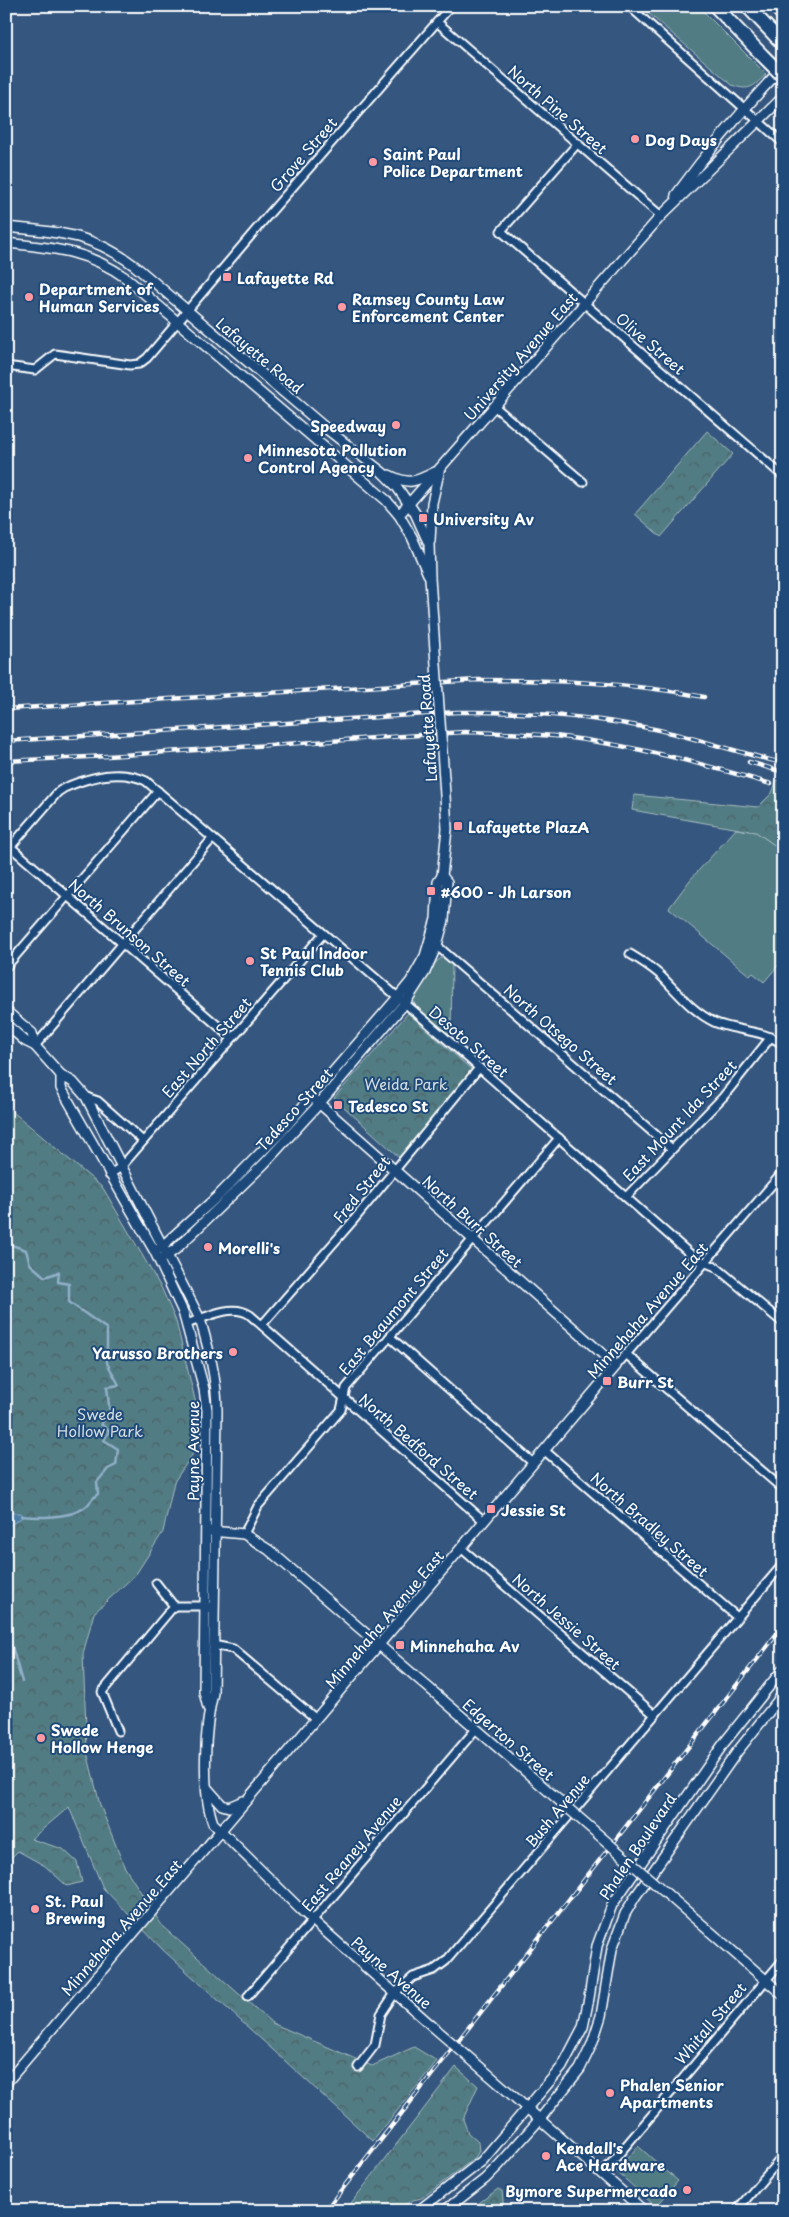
<svg xmlns="http://www.w3.org/2000/svg" width="789" height="2217" font-family="'Playpen Sans',sans-serif">
	<style>
		.green { fill: #517b83; stroke: #a8bdc1 }
		.forest { fill: url(#forest-crowns); stroke: #a8bdc1 }
		.water { fill: #487ba5; stroke: #91b0c9 }
		.lines { fill: none; stroke-linecap: round; stroke-linejoin: round }
		.stream { stroke: #91b0c9; stroke-width: 2.5 }
		.street-casing { stroke: #fff; stroke-width: 11 }
		.secondary-casing { stroke: #fff; stroke-width: 12 }
		.highway-casing { stroke: #fff; stroke-width: 16 }
		.street { stroke: #1f4a7a; stroke-width: 7 }
		.secondary { stroke: #1f4a7a; stroke-width: 9 }
		.highway { stroke: #1f4a7a; stroke-width: 12 }
		.rail-casing { stroke: #fff; stroke-width: 4.5 }
		.rail { stroke: #1f4a7a; stroke-width: 2.5; stroke-dasharray: 8; stroke-linecap: butt }
		.secondary-bridge-casing { stroke: #fff; stroke-width: 12; stroke-linecap: butt }
		.highway-bridge-casing { stroke: #fff; stroke-width: 16; stroke-linecap: butt }
		.secondary-bridge { stroke: #1f4a7a; stroke-width: 9 }
		.highway-bridge { stroke: #1f4a7a; stroke-width: 12 }
		.poi-dot { fill: #ff9aa2; stroke: #1f4a7a; stroke-width: 2 }
		.labels { text-anchor: middle; dominant-baseline: central; stroke-width: 4; stroke-linejoin: round; paint-order: stroke }
		.street-label { font-size: 15px; fill: #fff; stroke: #1f4a7a }
		.poi-label { font-size: 15px; font-weight: bold; fill: #fff; stroke: #1f4a7a; text-anchor: start }
		.park-label { font-size: 15px; fill: #d4dee0; stroke: #1f4a7a }
	</style>
	<defs>
		<pattern id="forest-crowns" width="20" height="18" patternUnits="userSpaceOnUse" patternTransform="scale(1.25)"><rect width="20" height="18" fill="#517b83"/><path d="M2 6a3 3 0 1 1 6 0M12 15a3 3 0 1 1 6 0" fill="none" stroke="#4e6165"/></pattern>
	</defs>
	<rect width="100%" height="100%" fill="#35567e"/>
	<filter id="ink" filterUnits="userSpaceOnUse"><feTurbulence type="fractalNoise" baseFrequency=".02" numOctaves="2"/><feDisplacementMap in="SourceGraphic" scale="10" xChannelSelector="R" yChannelSelector="G"/><feConvolveMatrix kernelMatrix="1 2 1 2 8 2 1 2 1" color-interpolation-filters="sRGB"/></filter>
	<g filter="url(#ink)">
		<!-- green -->
		<g class="green">
			<path d="M640,6H698L766,74C755,86 749,92 732,85Z"/>
			<path d="M736,829L756,832L783,851V960L764,982L753,973L750,976L669,908L690,880Z"/>
			<path d="M441,958H446L452,962L451,1038L415,1005L413,999L435,963Z"/>
			<path d="M638,2146L678,2181L656,2207L616,2171Z"/>
		</g>
		<!-- forest -->
		<g class="forest">
			<path d="M707,431L733,454L661,537L635,514Z"/>
			<path d="M777,780L783,782V851L756,832L632,810L634,795L758,807L772,793Z"/>
			<path d="M408,1013L473,1071L401,1159L334,1098Z"/>
			<path d="M6,1106L103,1188L162,1289L176,1321L196,1404L194,1452L174,1482L163,1532L136,1574L94,1613L83,1654L87,1752L100,1805L124,1866L163,1927L272,2023L372,2066L414,2047L437,2061L373,2141L163,1950L103,1888L69,1807L31,1839L63,1849L77,1862L82,1882L67,1886L45,1866L18,1851L6,1863Z"/>
			<path d="M456,2067L478,2086L463,2119L468,2133L478,2142L479,2151L475,2158L422,2198L413,2200L395,2211H345Z"/>
			<path d="M498,2189L502,2191L504,2211H468Z"/>
		</g>
		<!-- water -->
		<path class="water" d="M6,1513H21L24,1516L6,1528Z"/>
		<g class="lines">
			<!-- stream -->
			<g class="stream">
				<path d="M6,1243L26,1250L30,1264L45,1277L59,1272L58,1282L69,1284V1302L107,1329V1363L119,1385L107,1387L110,1414L101,1424L109,1431L104,1440L118,1449L116,1465L108,1469L97,1482L98,1494C92,1498 89,1505 84,1508C70,1518 37,1518 21,1516"/>
				<path d="M6,1606L7,1628L22,1682"/>
			</g>
			<defs>
				<g id="street">
					<path d="M629,6L783,143"/>
					<path d="M437,22L661,216"/>
					<path d="M578,143L501,231L783,476"/>
					<path d="M6,366L35,370L55,354L130,365L139,364L147,358L270,213L451,6"/>
					<path d="M494,406L583,482"/>
					<path d="M6,843L232,1038"/>
					<path d="M6,852L58,792L64,788C89,777 120,768 146,781L442,1035L696,1259L716,1267L783,1323"/>
					<path d="M435,944L672,1149"/>
					<path d="M630,954C640,960 650,966 659,974C677,991 691,1011 714,1022C736,1032 765,1029 783,1045"/>
					<path d="M6,967L158,791"/>
					<path d="M35,1046L212,839"/>
					<path d="M86,1097L98,1101L143,1141"/>
					<path d="M109,1175L121,1167L323,934"/>
					<path d="M626,1197L723,1097L771,1037"/>
					<path d="M187,1324C206,1317 232,1303 250,1315L484,1521"/>
					<path d="M262,1325L352,1222L479,1068"/>
					<path d="M390,1337L533,1463"/>
					<path d="M626,1354L783,1489"/>
					<path d="M616,1366L783,1172"/>
					<path d="M545,1451L737,1617"/>
					<path d="M244,1534L258,1506L341,1410L346,1388L559,1138"/>
					<path d="M461,1548L655,1715"/>
					<path d="M156,1583L174,1606H208"/>
					<path d="M213,1645L233,1649L316,1719"/>
					<path d="M118,1731L102,1692L174,1606"/>
					<path d="M248,1996L476,1729"/>
					<path d="M358,2067L375,2045L381,2014L395,1993L413,1977L434,1970L446,1961L783,1564"/>
					<path d="M602,2174L783,1960"/>
					<path d="M6,2208L10,2211"/>
					<path d="M736,2211L783,2156"/>
				</g>
				<g id="secondary">
					<path d="M676,195C708,151 743,109 781,69"/>
					<path d="M6,227C59,232 91,233 135,266L328,430L382,472L397,487L415,513L429,544L430,578"/>
					<path d="M6,243C53,248 87,250 126,278L386,500L399,515L412,537L428,574"/>
					<path d="M389,475C409,485 415,482 435,472"/>
					<path d="M399,515L661,216L783,97"/>
					<path d="M430,541L432,503L439,473"/>
					<path d="M6,1011L32,1033L35,1046"/>
					<path d="M6,1024L25,1041L35,1046L61,1075L73,1082L86,1097L200,1319C209,1350 217,1379 217,1411L213,1693C205,1726 201,1790 213,1823L301,1910L431,2025"/>
					<path d="M61,1075V1088L155,1252L183,1312L204,1389L207,1410L204,1692L208,1708"/>
					<path d="M159,1249L218,1196L280,1133L398,997L411,981L425,956L436,919L438,882L442,876L447,829L444,779"/>
					<path d="M163,1258L176,1249L264,1164L319,1104L405,1003L425,972L437,945L444,920L447,882L442,876"/>
					<path d="M211,1531L244,1534L269,1550L539,1783"/>
					<path d="M207,1788L222,1805L229,1807L243,1801"/>
					<path d="M668,1895L783,1995"/>
					<path d="M488,2074L644,2211"/>
					<path d="M6,2083L616,1366L312,1097"/>
					<path d="M418,2211L482,2161L562,2067L583,2027L589,1998L597,1946L612,1905L724,1743L783,1669"/>
					<path d="M444,2211L485,2179L499,2165L540,2119L580,2069L592,2044L601,2016L612,1949L625,1914L635,1897L737,1752L783,1694"/>
				</g>
				<g id="highway">
					<path d="M715,6L762,55"/>
					<path d="M747,6L783,44"/>
					<path d="M775,6L783,15"/>
				</g>
			</defs>
			<!-- street casing -->
			<use href="#street" class="street-casing"/>
			<!-- secondary casing -->
			<use href="#secondary" class="secondary-casing"/>
			<!-- highway casing -->
			<use href="#highway" class="highway-casing"/>
			<!-- street -->
			<use href="#street" class="street"/>
			<!-- secondary -->
			<use href="#secondary" class="secondary"/>
			<!-- highway -->
			<use href="#highway" class="highway"/>
			<defs>
				<g id="rail">
					<path d="M6,709L478,680C553,680 630,682 704,697"/>
					<path d="M6,741L457,712C523,711 589,716 654,729C697,738 739,753 783,763"/>
					<path d="M6,761L108,756L464,732C497,733 530,733 563,737C633,745 703,764 771,784"/>
					<path d="M749,762L783,772"/>
					<path d="M325,2211L783,1626"/>
				</g>
			</defs>
			<!-- rail casing -->
			<use href="#rail" class="rail-casing"/>
			<!-- rail -->
			<use href="#rail" class="rail"/>
			<defs>
				<g id="secondary-bridge">
					<path d="M430,578L444,779"/>
					<path d="M539,1783L668,1895"/>
					<path d="M431,2025L488,2074"/>
				</g>
				<path id="highway-bridge" d="M762,55L783,76"/>
			</defs>
			<!-- secondary-bridge casing -->
			<use href="#secondary-bridge" class="secondary-bridge-casing"/>
			<!-- highway-bridge casing -->
			<use href="#highway-bridge" class="highway-bridge-casing"/>
			<!-- secondary-bridge -->
			<use href="#secondary-bridge" class="secondary-bridge"/>
			<!-- highway-bridge -->
			<use href="#highway-bridge" class="highway-bridge"/>
		</g>
	</g>
	<!-- markers -->
	<g class="poi-dot">
		<circle cx="635" cy="139" r="5"/>
		<circle cx="373" cy="162" r="5"/>
		<rect x="222" y="272" width="10" height="10" rx="2.5"/>
		<circle cx="29" cy="297" r="5"/>
		<circle cx="342" cy="307" r="5"/>
		<circle cx="396" cy="425" r="5"/>
		<circle cx="248" cy="458" r="5"/>
		<rect x="418" y="513" width="10" height="10" rx="2.5"/>
		<rect x="453" y="821" width="10" height="10" rx="2.5"/>
		<rect x="426" y="886" width="10" height="10" rx="2.5"/>
		<circle cx="250" cy="961" r="5"/>
		<rect x="333" y="1100" width="10" height="10" rx="2.5"/>
		<circle cx="208" cy="1247" r="5"/>
		<circle cx="233" cy="1352" r="5"/>
		<rect x="602" y="1376" width="10" height="10" rx="2.5"/>
		<rect x="486" y="1504" width="10" height="10" rx="2.5"/>
		<rect x="395" y="1640" width="10" height="10" rx="2.5"/>
		<circle cx="41" cy="1738" r="5"/>
		<circle cx="35" cy="1909" r="5"/>
		<circle cx="610" cy="2093" r="5"/>
		<circle cx="546" cy="2156" r="5"/>
		<circle cx="687" cy="2190" r="5"/>
	</g>
	<g class="labels">
		<!-- street labels -->
		<g class="street-label">
			<text transform="translate(558 109) rotate(41)">North Pine Street</text>
			<text transform="translate(303 154) rotate(-49)">Grove Street</text>
			<text transform="translate(651 343) rotate(41)">Olive Street</text>
			<text transform="translate(260 355) rotate(40)">Lafayette Road</text>
			<text transform="translate(520 356) rotate(-49)">University Avenue East</text>
			<text transform="translate(427 728) rotate(-94)">Lafayette Road</text>
			<text transform="translate(130 932) rotate(41)">North Brunson Street</text>
			<text transform="translate(561 1034) rotate(41)">North Otsego Street</text>
			<text transform="translate(469 1041) rotate(41)">Desoto Street</text>
			<text transform="translate(206 1047) rotate(-49)">East North Street</text>
			<text transform="translate(294 1109) rotate(-48)">Tedesco Street</text>
			<text transform="translate(679 1120) rotate(-47)">East Mount Ida Street</text>
			<text transform="translate(361 1189) rotate(-51)">Fred Street</text>
			<text transform="translate(473 1221) rotate(42)">North Burr Street</text>
			<text transform="translate(647 1310) rotate(-49)">Minnehaha Avenue East</text>
			<text transform="translate(393 1311) rotate(-50)">East Beaumont Street</text>
			<text transform="translate(419 1446) rotate(41)">North Bedford Street</text>
			<text transform="translate(192 1451) rotate(-90)">Payne Avenue</text>
			<text transform="translate(650 1524) rotate(41)">North Bradley Street</text>
			<text transform="translate(384 1619) rotate(-50)">Minnehaha Avenue East</text>
			<text transform="translate(567 1621) rotate(41)">North Jessie Street</text>
			<text transform="translate(509 1739) rotate(41)">Edgerton Street</text>
			<text transform="translate(557 1810) rotate(-50)">Bush Avenue</text>
			<text transform="translate(637 1846) rotate(-56)">Phalen Boulevard</text>
			<text transform="translate(351 1853) rotate(-50)">East Reaney Avenue</text>
			<text transform="translate(121 1927) rotate(-49)">Minnehaha Avenue East</text>
			<text transform="translate(392 1972) rotate(41)">Payne Avenue</text>
			<text transform="translate(710 2023) rotate(-50)">Whitall Street</text>
		</g>
		<!-- poi labels -->
		<g class="poi-label">
			<text x="645" y="139">Dog Days</text>
			<text x="383" y="153">Saint Paul<tspan x="383" dy="17">Police Department</tspan></text>
			<text x="237" y="277">Lafayette Rd</text>
			<text x="39" y="288">Department of<tspan x="39" dy="17">Human Services</tspan></text>
			<text x="352" y="298">Ramsey County Law<tspan x="352" dy="17">Enforcement Center</tspan></text>
			<text x="386" y="425" text-anchor="end">Speedway</text>
			<text x="258" y="449">Minnesota Pollution<tspan x="258" dy="17">Control Agency</tspan></text>
			<text x="433" y="518">University Av</text>
			<text x="468" y="826">Lafayette PlazA</text>
			<text x="441" y="891">#600 - Jh Larson</text>
			<text x="260" y="952">St Paul Indoor<tspan x="260" dy="17">Tennis Club</tspan></text>
			<text x="348" y="1105">Tedesco St</text>
			<text x="218" y="1247">Morelli's</text>
			<text x="223" y="1352" text-anchor="end">Yarusso Brothers</text>
			<text x="617" y="1381">Burr St</text>
			<text x="501" y="1509">Jessie St</text>
			<text x="410" y="1645">Minnehaha Av</text>
			<text x="51" y="1729">Swede<tspan x="51" dy="17">Hollow Henge</tspan></text>
			<text x="45" y="1900">St. Paul<tspan x="45" dy="17">Brewing</tspan></text>
			<text x="620" y="2084">Phalen Senior<tspan x="620" dy="17">Apartments</tspan></text>
			<text x="556" y="2147">Kendall's<tspan x="556" dy="17">Ace Hardware</tspan></text>
			<text x="677" y="2190" text-anchor="end">Bymore Supermercado</text>
		</g>
		<!-- park labels -->
		<g class="park-label">
			<text x="406" y="1083">Weida Park</text>
			<text x="100" y="1413">Swede<tspan x="100" dy="17">Hollow Park</tspan></text>
		</g>
	</g>
	<!-- margin -->
	<rect width="789" height="2217" fill="none" stroke="#1f4a7a" stroke-width="25"/>
	<rect x="12" y="12" width="764" height="2192" fill="none" stroke="#fff" stroke-width="2" filter="url(#ink)"/>
</svg>
